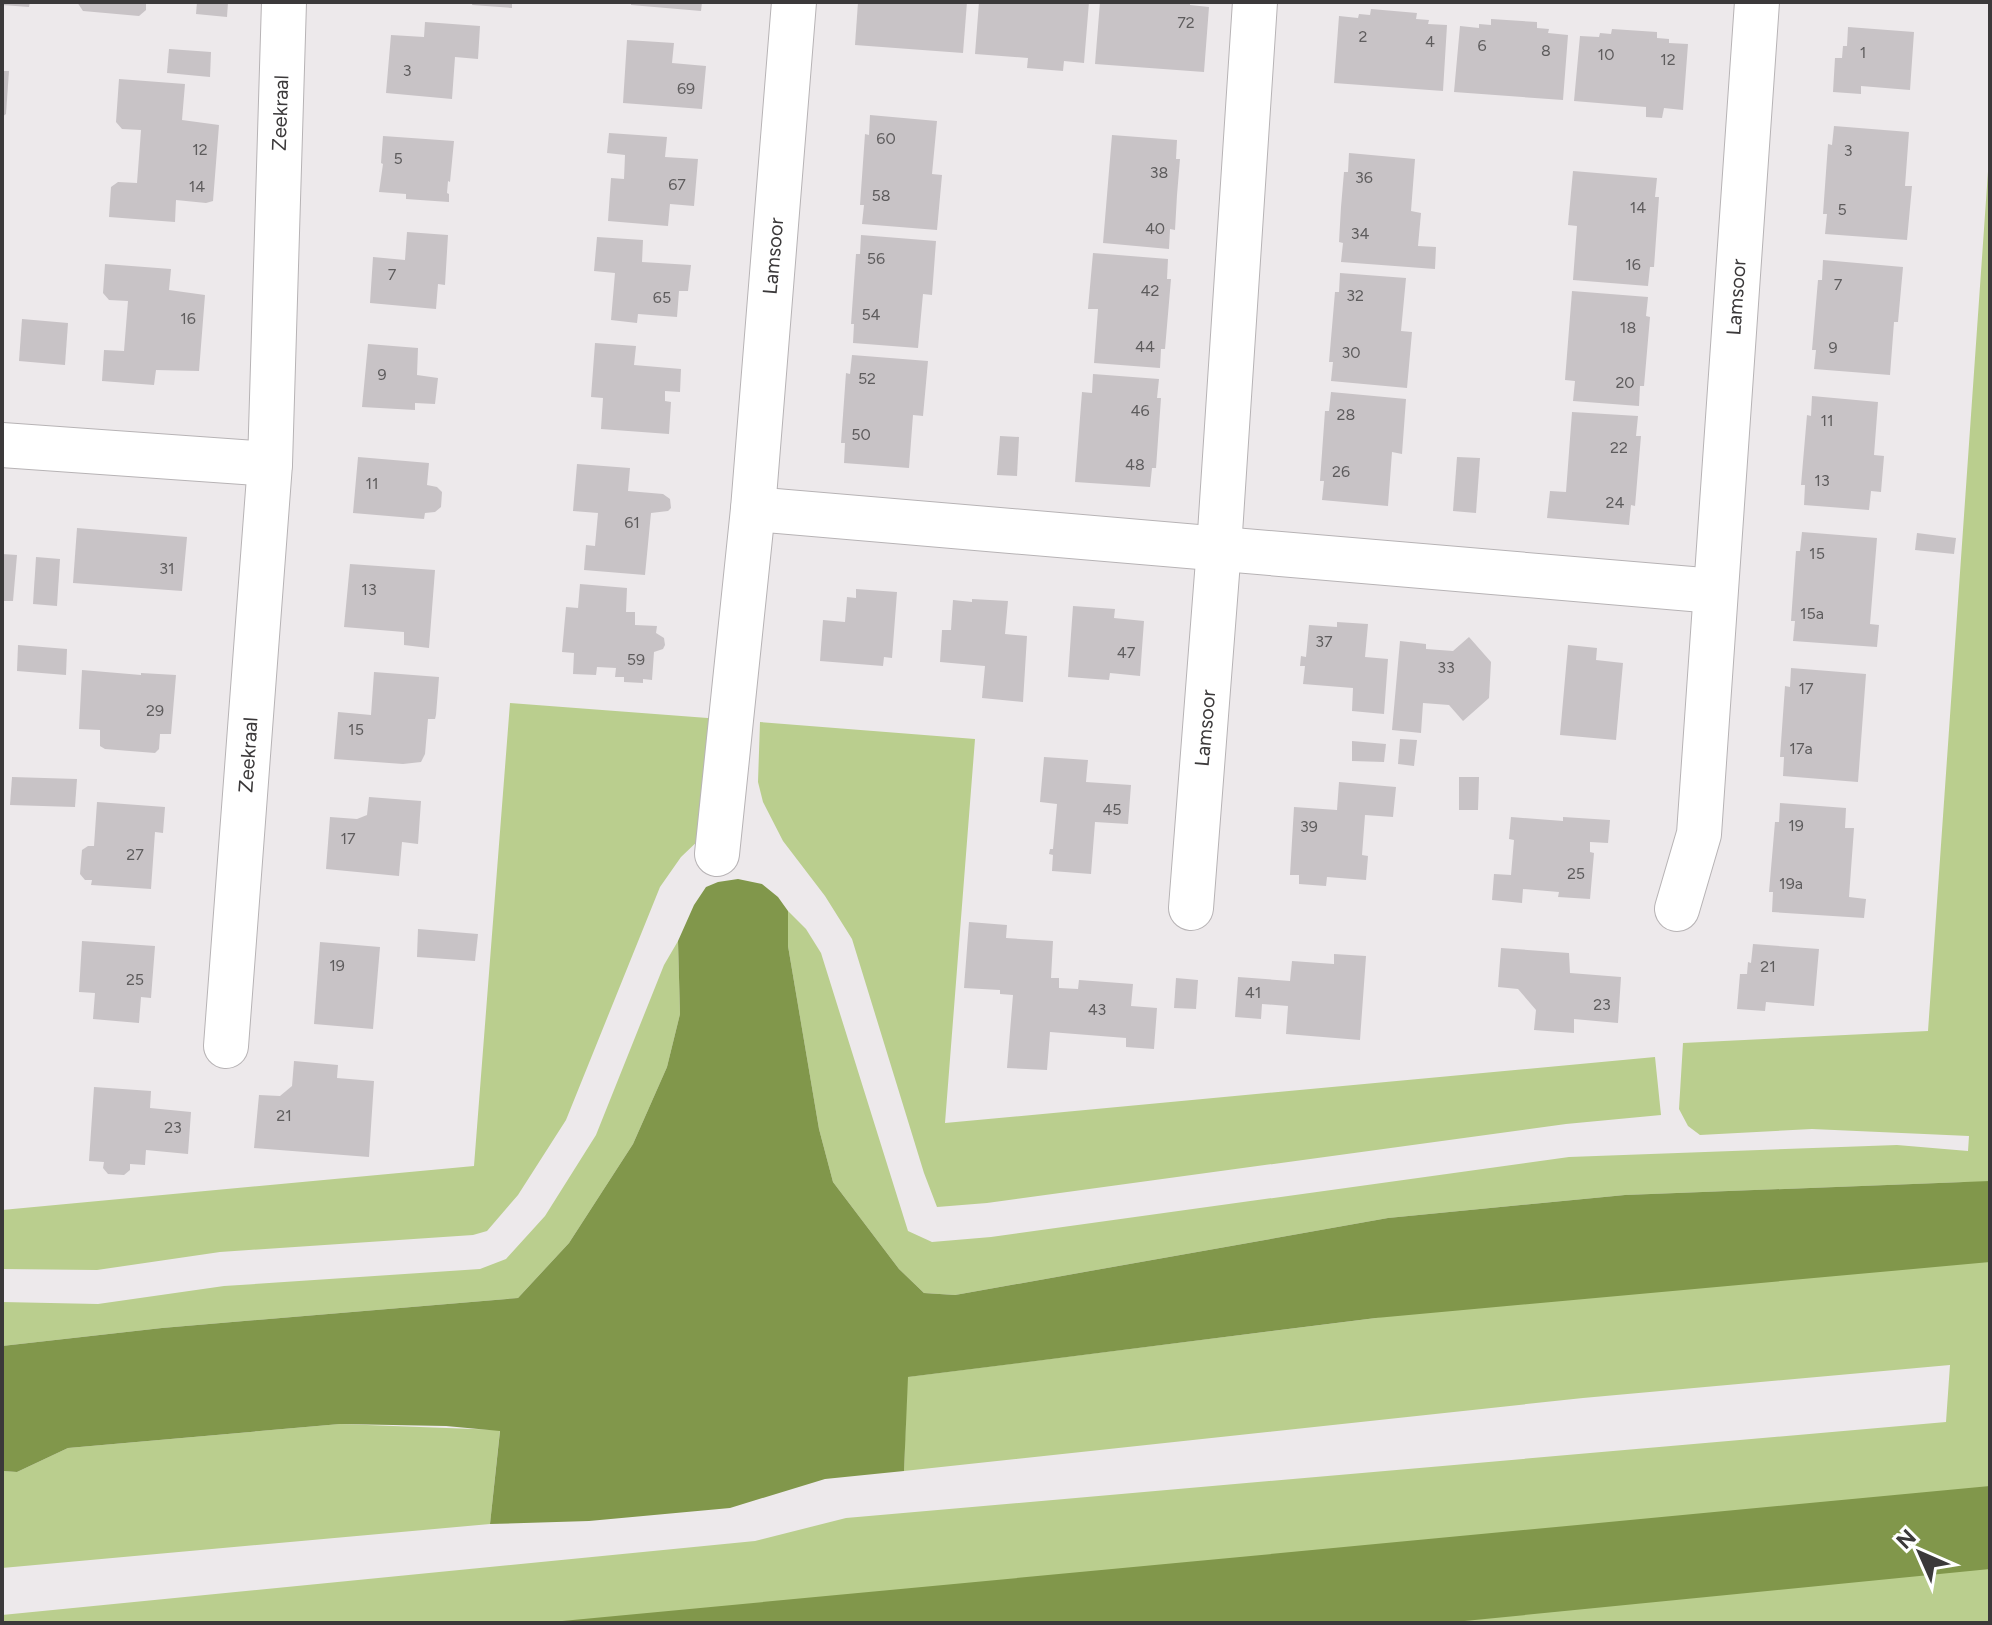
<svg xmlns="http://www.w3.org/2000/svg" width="1992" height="1625" font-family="Figtree,sans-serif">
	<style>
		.green { fill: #bace8e }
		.water { fill: #81974b }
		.building { fill: #c8c3c6 }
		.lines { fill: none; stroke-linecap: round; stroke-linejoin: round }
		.minor-casing { stroke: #b7b3b5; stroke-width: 46 }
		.minor { stroke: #fff; stroke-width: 44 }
		.labels { text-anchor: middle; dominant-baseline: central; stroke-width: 6; stroke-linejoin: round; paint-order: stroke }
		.number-label { font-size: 16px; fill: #5e5c5d }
		.street-label { font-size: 20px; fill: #3b393a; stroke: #fff }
	</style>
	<rect width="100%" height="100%" fill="#ede9eb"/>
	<!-- green -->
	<g class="green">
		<path d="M1990,143V1623H2V1615L755,1541L846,1518L1946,1422L1950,1365L1583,1398L904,1471L907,1377L1376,1318L1965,1182L1625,1195L1388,1218L955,1295L924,1293L899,1269L833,1182L819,1129L788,946V911L806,929L821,953L908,1231L932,1242L991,1237L1569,1157L1897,1145L1968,1151L1969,1136L1812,1129L1700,1135L1688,1126L1679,1109L1683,1043L1928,1031Z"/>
		<path d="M510,703L734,720L703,836L681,857L660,887L566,1120L518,1195L487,1231L473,1235L220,1252L97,1270L2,1269V1210L474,1166Z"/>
		<path d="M760,722L975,739L945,1123L1655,1057L1661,1115L1566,1124L987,1203L937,1207L924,1173L852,939L825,896L783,841L763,802L758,782Z"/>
		<path d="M678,941L680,1014L667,1067L633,1144L569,1243L518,1298L162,1328L2,1346V1302L98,1304L224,1286L480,1269L506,1259L545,1216L596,1135L664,965Z"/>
		<path d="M340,1424L500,1430L490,1524L2,1568V1471L17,1472L68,1448Z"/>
	</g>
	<!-- water -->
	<g class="water">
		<path d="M738,879L762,884L778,897L788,911V946L819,1129L833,1182L899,1269L924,1293L955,1295L1388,1218L1625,1195L1990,1181V1262L1376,1318L908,1377L904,1471L825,1479L730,1508L589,1521L490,1524L500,1431L446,1426L340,1424L68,1448L17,1472L2,1471V1346L162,1328L518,1298L569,1243L633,1144L667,1067L680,1014L678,941L694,905L706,887L718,882Z"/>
		<path d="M1990,1486V1569L1444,1623H541Z"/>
	</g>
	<!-- building -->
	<g class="building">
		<path d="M2,2H30L29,7L2,5Z"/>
		<path d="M77,2H146V10L139,16L83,11Z"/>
		<path d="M197,2H228L227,17L196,14Z"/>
		<path d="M473,2H512V8L472,5Z"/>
		<path d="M631,2H702L701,11L631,5Z"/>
		<path d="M858,2H967L963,53L855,45Z"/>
		<path d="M979,2H1089L1084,63L1064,61L1063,71L1027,68L1028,58L975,54Z"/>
		<path d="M1100,2H1190V5L1209,7L1204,72L1095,64Z"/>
		<path d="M1371,9L1417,13L1416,19L1429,20L1428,24L1447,25L1443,91L1334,83L1339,16L1358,18L1359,14L1370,15Z"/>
		<path d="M1491,19L1537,22V28L1549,29L1548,33L1568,35L1563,100L1454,92L1460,26L1479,28V24L1491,25Z"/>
		<path d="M425,22L480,26L478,59L455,57L452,99L386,93L391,35L424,37Z"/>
		<path d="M1848,27L1914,32L1910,90L1861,86V94L1833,92L1835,58H1842L1843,46H1847Z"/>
		<path d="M1612,29L1657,32V38L1669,39V43L1688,44L1683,110L1664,108L1662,118L1646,117V107L1574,101L1580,36L1599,37L1600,33L1611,34Z"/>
		<path d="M627,40L674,43L672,63L706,66L702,109L623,103Z"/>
		<path d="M169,49L211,52L210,77L167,73Z"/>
		<path d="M2,71H9L6,114L2,117Z"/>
		<path d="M119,79L185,84L182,120L219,125L213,201L206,203L176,200L175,222L109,217L111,187L118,182L137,183L139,157L141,130L122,129L116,122Z"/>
		<path d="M870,115L937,121L932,174L942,175L937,230L862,224L864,205H860L865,134L869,135Z"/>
		<path d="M1834,126L1909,132L1905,186H1912L1907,240L1825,234L1827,214H1823L1828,144L1832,145Z"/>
		<path d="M609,133L667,137L665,157L698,159L694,206L670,204L668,226L608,221L611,178L624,179L625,155L607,153Z"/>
		<path d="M1112,135L1177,140L1176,159H1180L1177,195L1175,230L1170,229L1169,249L1103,243Z"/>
		<path d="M383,136L454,141L450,182L448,181L447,193L449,194V202L406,199V194L379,192L383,164L381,163Z"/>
		<path d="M1349,153L1415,159L1411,211L1421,213L1418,246L1436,247L1435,269L1341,262L1343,243L1339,242L1341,207L1344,172H1348Z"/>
		<path d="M1573,171L1657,178L1655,197H1659L1654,267H1650L1648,286L1573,280L1577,226L1568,225Z"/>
		<path d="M407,232L448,235L445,285L438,284L436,309L370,303L373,257L405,260Z"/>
		<path d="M861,235L936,241L932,295L923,294L918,348L853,343L854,324H851L856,254H860Z"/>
		<path d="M597,237L643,240L642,262L691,265L688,291H679L677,317L638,314L637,323L611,320L615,273L594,271Z"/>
		<path d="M1093,253L1168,259L1167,279H1171L1165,349H1161L1160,368L1094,363L1098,309H1088Z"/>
		<path d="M1823,260L1903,267L1898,322H1894L1890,375L1814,369L1816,350H1812L1818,280H1822Z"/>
		<path d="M105,264L171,269L169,290L205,295L199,371L156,370L154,385L102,381L104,350L124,351L128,301L109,300L103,293Z"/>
		<path d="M1340,273L1406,278L1401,331L1412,332L1407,388L1331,381L1333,362H1329L1335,292H1339Z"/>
		<path d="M1572,291L1648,297L1646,316L1650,317L1644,386H1640L1639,406L1573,401L1575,381L1565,380Z"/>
		<path d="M22,319L68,323L65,365L19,361Z"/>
		<path d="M595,343L636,346L634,365L681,369L680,392L665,391V401L671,402L669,434L601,429L603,398L591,397Z"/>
		<path d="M368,344L418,348L417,375L438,378L435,404L415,403V410L362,407Z"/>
		<path d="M852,355L928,361L923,416L913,415L909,468L844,463L845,443H841L846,373L850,374Z"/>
		<path d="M1093,374L1159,379L1157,398H1161L1156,468H1152L1150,487L1075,482L1082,392L1092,393Z"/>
		<path d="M1331,392L1406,399L1402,454L1392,452L1388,506L1322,500L1324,481H1320L1325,411H1329Z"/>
		<path d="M1812,396L1878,402L1874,455L1884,456L1881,492L1871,491L1869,510L1804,505L1805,485H1801L1807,415L1811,416Z"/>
		<path d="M1572,412L1638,416L1636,436H1641L1635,506L1631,505L1629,525L1547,518L1550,491L1566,492Z"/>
		<path d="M1000,436L1019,437L1017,476L997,475Z"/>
		<path d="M358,457L429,463L427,485L437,487L442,492L441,507L435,512L425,513L424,519L353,513Z"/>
		<path d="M1457,457L1480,458L1476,513L1453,511Z"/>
		<path d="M577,464L630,468L628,491L663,494L670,499L671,508L668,511L651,513L645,575L584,570L586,545L595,546L598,513L573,511Z"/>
		<path d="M77,528L187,537L182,591L73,583Z"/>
		<path d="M1802,532L1877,538L1870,624L1879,625L1877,647L1793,641L1795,621H1791L1796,551H1800Z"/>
		<path d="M1917,533L1956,538L1954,554L1915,550Z"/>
		<path d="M2,554L17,555L13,601H2Z"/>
		<path d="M36,557L60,559L57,606L33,604Z"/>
		<path d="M350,564L435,570L429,648L404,645V632L344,627Z"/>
		<path d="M580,584L627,588L626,612H635V625L657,626L656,633L664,638L665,645L663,649L654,652L652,680L643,679V683L624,682V677H615L616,668L597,667L596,675L573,674L574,653L562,652L566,607L578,608Z"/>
		<path d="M856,589L897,592L892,658L884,657L883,666L820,661L823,620L845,622L847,597L856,598Z"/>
		<path d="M972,599L1008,601L1005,634L1027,636L1023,702L982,698L985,666L940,662L942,630H951L953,600L972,602Z"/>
		<path d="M1073,606L1115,609L1114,618L1144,621L1140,676L1110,673L1109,680L1068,677Z"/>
		<path d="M1337,622L1368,624L1365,657L1388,659L1384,714L1352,711L1353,688L1303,684L1305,666H1300L1301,656L1306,657L1309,625L1337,627Z"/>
		<path d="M1469,637L1491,662L1489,698L1463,721L1449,705L1423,703L1421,733L1392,730L1400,641L1426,644V649L1453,651Z"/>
		<path d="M18,645L67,649L66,675L17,671Z"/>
		<path d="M1568,645L1597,648L1596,660L1623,663L1616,740L1560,735Z"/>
		<path d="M1791,668L1866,674L1858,782L1783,776L1784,757H1780L1785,686L1790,687Z"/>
		<path d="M82,670L141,675V673L176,675L171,734H160L159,749L155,753L105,749L100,746V730L79,729Z"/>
		<path d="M374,672L439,677L436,715L435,719H428L425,754L421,762L403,764L334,759L338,712L371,715Z"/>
		<path d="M1400,739L1417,740L1414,766L1398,764Z"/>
		<path d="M1352,741L1386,744L1384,762L1352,761Z"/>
		<path d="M1044,757L1088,760L1086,782L1131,785L1128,824L1095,822L1091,874L1052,871L1053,855L1049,854L1050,849H1053L1057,804L1040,802Z"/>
		<path d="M12,777L77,779L75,807L10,805Z"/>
		<path d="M1459,777H1479L1478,810H1459Z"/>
		<path d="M1339,782L1396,787L1393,817L1365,815L1362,855L1368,856L1366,880L1327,877L1326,886L1299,884V875H1290L1294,807L1337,810Z"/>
		<path d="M369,797L421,801L418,844L402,842L399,876L326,869L330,817L357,819L367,815Z"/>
		<path d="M97,802L165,807L163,833L155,832L151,889L91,885L92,880H85L80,874L82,850L88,846H94Z"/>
		<path d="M1780,803L1846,808L1845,828H1854L1849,897L1866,899L1864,918L1772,912L1773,892H1769L1775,822H1779Z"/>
		<path d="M1511,817L1563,821V817L1610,820L1608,843L1590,842V852L1594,853L1590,899L1558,897L1559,892L1523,889L1522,903L1492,900L1494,874L1511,875L1514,840L1509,839Z"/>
		<path d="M969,922L1007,925L1006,938L1053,941L1051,978H1059V988L1078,989L1079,980L1133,984L1131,1006L1157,1008L1154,1049L1126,1047V1038L1050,1032L1047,1070L1007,1068L1013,995L1000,994V990L964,988Z"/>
		<path d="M418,929L478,934L475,961L417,957Z"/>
		<path d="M82,941L155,946L151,998L141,997L139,1023L93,1019L95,993L79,992Z"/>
		<path d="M320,942L380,947L373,1029L314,1024Z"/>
		<path d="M1753,944L1819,949L1814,1006L1766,1002L1765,1011L1737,1009L1740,974H1747L1748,962L1751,963Z"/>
		<path d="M1501,948L1569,953L1570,973L1621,977L1618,1023L1574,1019V1033L1534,1030L1536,1010L1518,989L1498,987Z"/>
		<path d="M1334,954L1366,956L1360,1040L1286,1034L1288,1006L1262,1004L1261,1019L1235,1017L1238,977L1290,981L1292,961L1334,964Z"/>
		<path d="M1176,978L1198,980L1196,1009L1174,1008Z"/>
		<path d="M294,1061L338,1065L337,1078L374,1081L369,1157L254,1148L259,1095L280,1096L292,1086Z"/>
		<path d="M94,1087L151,1091L150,1108L191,1112L188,1154L146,1150L145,1165L130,1164V1170L124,1175L108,1174L103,1168L104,1162L89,1161Z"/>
	</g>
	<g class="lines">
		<defs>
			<g id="minor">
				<path d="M2,445L270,464"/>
				<path d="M753,509L1715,591"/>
				<path d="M717,854L753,509L794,2"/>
				<path d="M1191,908L1219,548L1255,2"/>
				<path d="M1677,909L1699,834L1757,2"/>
				<path d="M226,1046L270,464L284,2"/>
			</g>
		</defs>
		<!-- minor casing -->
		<use href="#minor" class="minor-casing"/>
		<!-- minor -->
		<use href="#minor" class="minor"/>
	</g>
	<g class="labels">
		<!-- number labels -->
		<g class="number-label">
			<text x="1186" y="22">72</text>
			<text x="1363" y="36">2</text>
			<text x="1430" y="41">4</text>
			<text x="1482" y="45">6</text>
			<text x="1546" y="50">8</text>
			<text x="1863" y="52">1</text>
			<text x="1606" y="54">10</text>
			<text x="1668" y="59">12</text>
			<text x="407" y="70">3</text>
			<text x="686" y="88">69</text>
			<text x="886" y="138">60</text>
			<text x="200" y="149">12</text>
			<text x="1848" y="150">3</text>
			<text x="398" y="158">5</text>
			<text x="1159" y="172">38</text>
			<text x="1364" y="177">36</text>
			<text x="677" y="184">67</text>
			<text x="197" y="186">14</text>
			<text x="881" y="195">58</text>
			<text x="1638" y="207">14</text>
			<text x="1842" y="209">5</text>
			<text x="1155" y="228">40</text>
			<text x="1360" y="233">34</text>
			<text x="876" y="258">56</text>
			<text x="1633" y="264">16</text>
			<text x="392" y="274">7</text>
			<text x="1838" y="284">7</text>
			<text x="1150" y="290">42</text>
			<text x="1355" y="295">32</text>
			<text x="662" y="297">65</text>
			<text x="871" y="314">54</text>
			<text x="188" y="318">16</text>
			<text x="1628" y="327">18</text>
			<text x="1145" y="346">44</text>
			<text x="1833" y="347">9</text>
			<text x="1351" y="352">30</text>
			<text x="382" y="374">9</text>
			<text x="867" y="378">52</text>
			<text x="1625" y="382">20</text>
			<text x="1140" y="410">46</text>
			<text x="1346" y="414">28</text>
			<text x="1827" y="420">11</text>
			<text x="861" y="434">50</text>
			<text x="1619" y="447">22</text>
			<text x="1135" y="464">48</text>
			<text x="1341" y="471">26</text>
			<text x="1822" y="480">13</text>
			<text x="372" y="483">11</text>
			<text x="1615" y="502">24</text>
			<text x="632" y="522">61</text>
			<text x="1817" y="553">15</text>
			<text x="167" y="568">31</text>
			<text x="369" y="589">13</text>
			<text x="1812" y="613">15a</text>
			<text x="1324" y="641">37</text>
			<text x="1126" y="652">47</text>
			<text x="636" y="659">59</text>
			<text x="1446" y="667">33</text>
			<text x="1806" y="688">17</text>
			<text x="155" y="710">29</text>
			<text x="356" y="729">15</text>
			<text x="1801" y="748">17a</text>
			<text x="1112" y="809">45</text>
			<text x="1796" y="825">19</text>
			<text x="1309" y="826">39</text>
			<text x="348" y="838">17</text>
			<text x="135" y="854">27</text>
			<text x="1576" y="873">25</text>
			<text x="1791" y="883">19a</text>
			<text x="337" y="965">19</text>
			<text x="1768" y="966">21</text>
			<text x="135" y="979">25</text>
			<text x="1253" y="992">41</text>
			<text x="1602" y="1004">23</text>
			<text x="1097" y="1009">43</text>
			<text x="284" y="1115">21</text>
			<text x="173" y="1127">23</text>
		</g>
		<!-- street labels -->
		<g class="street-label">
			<text transform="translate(280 113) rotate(-88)">Zeekraal</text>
			<text transform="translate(773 256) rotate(-85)">Lamsoor</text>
			<text transform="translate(1736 297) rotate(-86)">Lamsoor</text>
			<text transform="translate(1205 728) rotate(-85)">Lamsoor</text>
			<text transform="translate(248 755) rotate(-86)">Zeekraal</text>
		</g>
	</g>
	<!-- border -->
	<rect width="1992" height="1625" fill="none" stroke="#3b393a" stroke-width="8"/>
	<!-- north arrow -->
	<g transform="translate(1920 1553) rotate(315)" stroke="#ffffff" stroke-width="6" paint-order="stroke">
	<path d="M0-6L14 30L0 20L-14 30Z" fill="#3b393a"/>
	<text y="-12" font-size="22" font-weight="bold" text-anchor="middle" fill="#3b393a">N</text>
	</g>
</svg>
